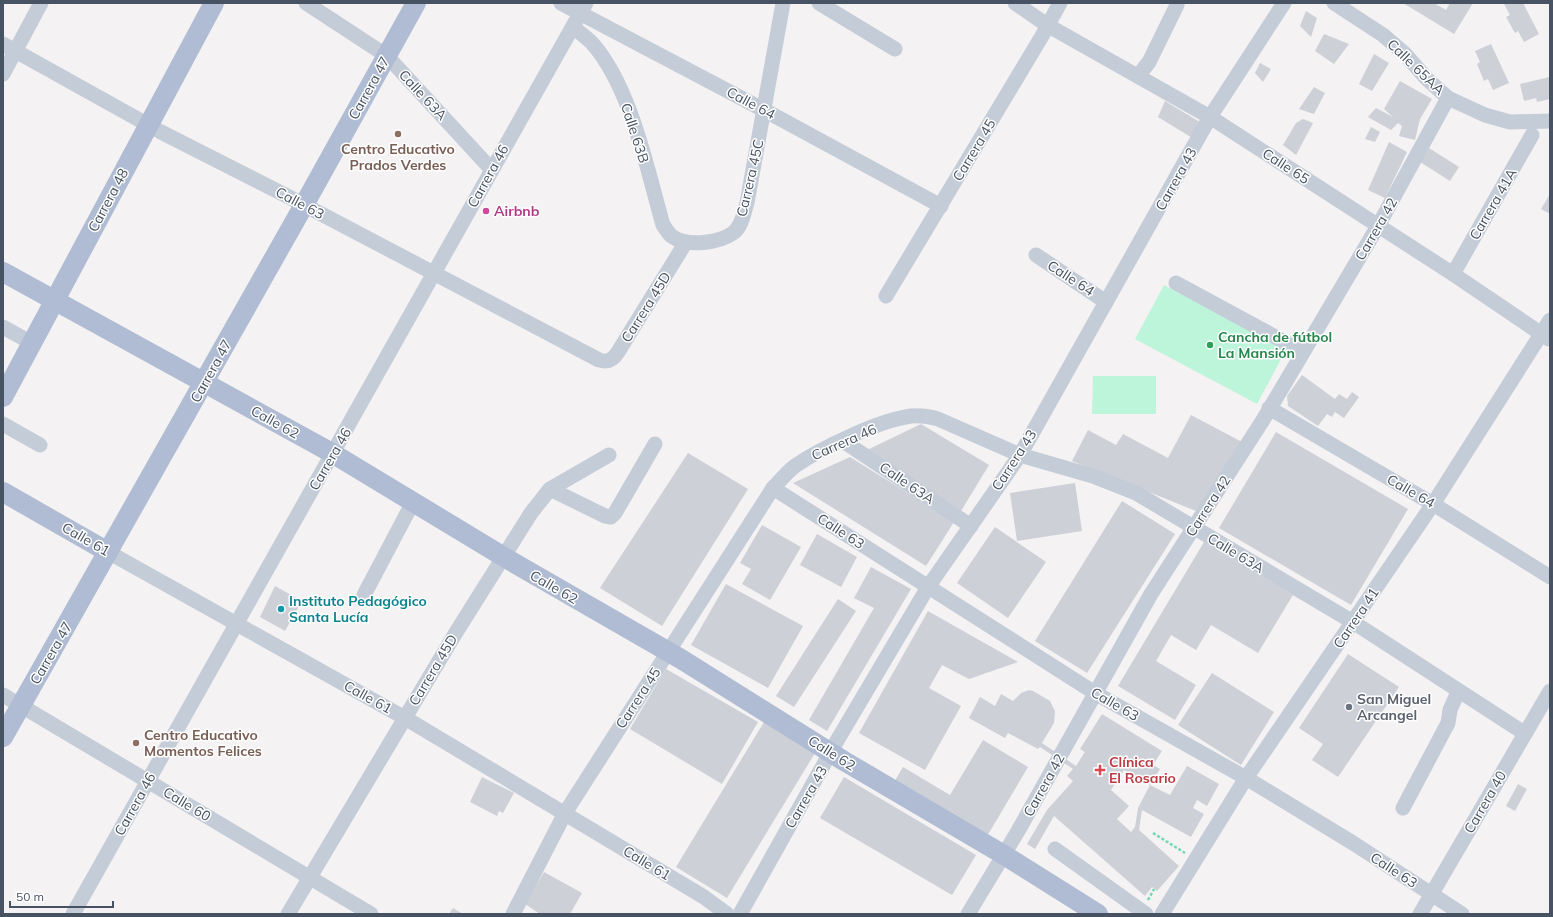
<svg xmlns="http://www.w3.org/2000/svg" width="1553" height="917" font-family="Mulish,sans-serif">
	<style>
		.green { fill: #bdf5da }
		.building { fill: #cdd0d7 }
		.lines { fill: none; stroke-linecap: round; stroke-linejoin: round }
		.path { stroke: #70d8b2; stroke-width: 2.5; stroke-dasharray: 3 2; stroke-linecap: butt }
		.minor { stroke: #c4ccd8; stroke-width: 15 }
		.major { stroke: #afbcd3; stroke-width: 20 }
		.education-dot { fill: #8d6e63; stroke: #fff; stroke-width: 1.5 }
		.hotel-dot { fill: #d1479c; stroke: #fff; stroke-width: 1.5 }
		.leisure-dot { fill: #2e9e5b; stroke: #fff; stroke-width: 1.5 }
		.culture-dot { fill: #0f9aa8; stroke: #fff; stroke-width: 1.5 }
		.worship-dot { fill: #6b7280; stroke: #fff; stroke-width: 1.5 }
		.health-dot { fill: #e0444e; stroke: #fff; stroke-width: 1.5 }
		.labels { text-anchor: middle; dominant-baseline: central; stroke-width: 3; stroke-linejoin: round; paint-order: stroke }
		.street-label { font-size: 14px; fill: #475262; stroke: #fff }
		.education-label { font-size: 14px; font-weight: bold; fill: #785e54; stroke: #fff }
		.hotel-label { font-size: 14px; font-weight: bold; fill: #b23c85; stroke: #fff; text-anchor: start }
		.leisure-label { font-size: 14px; font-weight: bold; fill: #27864d; stroke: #fff; text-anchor: start }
		.culture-label { font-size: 14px; font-weight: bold; fill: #0d838f; stroke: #fff; text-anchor: start }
		.worship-label { font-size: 14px; font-weight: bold; fill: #5b616d; stroke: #fff; text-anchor: start }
		.health-label { font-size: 14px; font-weight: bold; fill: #be3a42; stroke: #fff; text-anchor: start }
	</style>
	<rect width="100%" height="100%" fill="#f4f2f2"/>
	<!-- green -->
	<g class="green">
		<path d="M1164,285L1286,350L1257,404L1135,339Z"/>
		<path d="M1093,376H1156V414H1092Z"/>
	</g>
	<!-- building -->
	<g class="building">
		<path d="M1403,3H1434L1446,10L1450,3H1473L1454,34Z"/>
		<path d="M1505,3H1523L1539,34L1524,42L1518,31L1515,33L1506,17L1510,15L1504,4Z"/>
		<path d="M1306,11L1317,18L1311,37L1300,26Z"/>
		<path d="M1324,34L1349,44L1334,64L1315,51Z"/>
		<path d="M1491,44L1509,83L1493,90L1488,79L1484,81L1477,64L1480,62L1475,51Z"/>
		<path d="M1374,54L1389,63L1372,91L1359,84Z"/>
		<path d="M1260,63L1271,69L1263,82L1255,73Z"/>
		<path d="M1550,77V99L1537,102L1536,98L1524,101L1520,84Z"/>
		<path d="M1400,81L1432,99L1420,119L1415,140L1399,136L1402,126L1398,123L1391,130L1368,117L1376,108L1393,117L1384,109Z"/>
		<path d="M1314,87L1325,93L1314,114L1299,109Z"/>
		<path d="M1165,101L1203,124L1194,139L1158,117Z"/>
		<path d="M1303,119L1313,123L1296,155L1283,145L1296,123Z"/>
		<path d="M1371,127L1380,132L1375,142L1365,139Z"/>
		<path d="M1389,142L1407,152L1385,198L1368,190Z"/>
		<path d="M1429,148L1459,167L1450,181L1420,162Z"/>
		<path d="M1550,194V214L1541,209Z"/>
		<path d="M1302,375L1335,399L1339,394L1347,399L1352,392L1359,397L1344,418L1335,412L1332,417L1327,414L1318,426L1288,406L1287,396Z"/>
		<path d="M1191,415L1242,442L1196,511L1072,461L1088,430L1116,445L1123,434L1168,458Z"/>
		<path d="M921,424L989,465L961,511L863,452Z"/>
		<path d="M1276,432L1408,509L1351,605L1219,528Z"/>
		<path d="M688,453L748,489L662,626L600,588Z"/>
		<path d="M850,457L954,522L926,566L793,483Z"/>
		<path d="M1075,483L1082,531L1017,541L1010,493Z"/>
		<path d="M1122,501L1175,534L1087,673L1035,641Z"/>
		<path d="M762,525L801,547L770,600L742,584L751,569L740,563Z"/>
		<path d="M995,527L1046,562L1008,618L957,583Z"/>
		<path d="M817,534L857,557L841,587L800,565Z"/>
		<path d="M1204,542L1293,595L1258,653L1211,625L1196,650L1171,635L1156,661L1196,685L1175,720L1118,686Z"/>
		<path d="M871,567L911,589L827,731L809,720L874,608L854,598Z"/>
		<path d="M726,584L803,626L768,688L691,645Z"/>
		<path d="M275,586L302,601L285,631L260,617Z"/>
		<path d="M838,599L856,611L794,707L776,696Z"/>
		<path d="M928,611L1018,662L969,679L942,665L929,688L961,706L925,770L859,733Z"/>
		<path d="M1348,654L1399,687L1338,777L1312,760L1323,744L1299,728Z"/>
		<path d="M666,669L758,722L722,784L630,729Z"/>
		<path d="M1212,673L1274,712L1241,765L1178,725Z"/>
		<path d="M1029,690L1033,691L1050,701L1055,711L1054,723L1042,743L1076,766L1085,752L1080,749L1102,714L1162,751L1153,765L1160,769L1150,785L1124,770L1111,790L1129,806L1117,819L1131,832L1135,827L1138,808L1150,785L1170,795L1187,766L1219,784L1207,806L1197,800L1193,808L1204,814L1191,837L1142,810L1139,830L1179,866L1157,891L1152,887L1145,896L1054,816L1035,849L1027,844L1047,810L1073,781L1067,776L1073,769L1040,747L1038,749L1008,733L1005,738L969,718L980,697L995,706L1001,694L1013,701L1021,693Z"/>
		<path d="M764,722L815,753L727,898L676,867Z"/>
		<path d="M983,740L1028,767L986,838L893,784L903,767L950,795Z"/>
		<path d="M482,777L514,793L503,813L499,811L497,816L470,802Z"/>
		<path d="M844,777L976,855L952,895L820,818Z"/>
		<path d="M1518,784L1527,789L1515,811L1506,806Z"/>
		<path d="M544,872L582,893L570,914H540L525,904Z"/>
		<path d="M453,908L463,914H449Z"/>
	</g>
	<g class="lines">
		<!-- path -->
		<g class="path">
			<path d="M1153,833L1185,853"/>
			<path d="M1148,900L1154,889"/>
		</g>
		<!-- minor -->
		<g class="minor">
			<path d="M306,3L387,56L491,169"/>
			<path d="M561,3L764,110L941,206"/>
			<path d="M819,3L895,49"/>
			<path d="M1015,3L1047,25L1210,117L1453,274L1549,339"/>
			<path d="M1334,3L1383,35L1405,54L1426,78L1448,98L1485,115L1510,122L1550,121"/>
			<path d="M573,27C579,32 586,37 592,43C631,87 647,169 663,225C666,229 669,235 673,237C688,247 719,243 733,233C742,227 744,212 747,203L783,3"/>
			<path d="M3,44L161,132L289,197L599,360C608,363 613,360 618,352L686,242"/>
			<path d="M3,74L41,3"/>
			<path d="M1138,76L1149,62L1177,5"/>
			<path d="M1036,255L1106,302"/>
			<path d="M1453,274L1532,135"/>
			<path d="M1176,283L1303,352"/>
			<path d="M886,296L1042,36L1060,3"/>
			<path d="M3,327L32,343"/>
			<path d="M1269,408L1433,504L1550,577"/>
			<path d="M3,424L40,445"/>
			<path d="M843,441L971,526"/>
			<path d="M773,488L1095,693L1246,778L1353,843L1462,914"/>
			<path d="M550,489L605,516L611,517L615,513L655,444"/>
			<path d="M108,552L405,718L704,897L727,914"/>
			<path d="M364,595L413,502"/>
			<path d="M3,695L371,914"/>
			<path d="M1403,808L1448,723L1450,710L1458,692"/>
			<path d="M1055,849L1146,914"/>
			<path d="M73,914L586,3"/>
			<path d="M288,914L455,634L531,513L550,489L609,455"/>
			<path d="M513,914L565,813L773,488C780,481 787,472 795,466C821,448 880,420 911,416C921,415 929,416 938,419L1020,455L1093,476L1136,493L1353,622L1524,733"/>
			<path d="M740,914L838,739L928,587L1020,455L1210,117L1284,3"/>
			<path d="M968,914L1018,831L1151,594L1263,420L1378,226L1448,98"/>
			<path d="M1162,914L1246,778L1433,504L1550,320"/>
			<path d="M1420,914L1550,691"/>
		</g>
		<!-- major -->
		<g class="major">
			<path d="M3,272L332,453L509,560L681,659L844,761L1004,855L1098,914"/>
			<path d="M3,397L214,3"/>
			<path d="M3,492L108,552"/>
			<path d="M3,737L304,205L416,3"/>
		</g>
	</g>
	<!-- markers -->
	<g class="education-dot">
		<circle cx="398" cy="134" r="4"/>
		<circle cx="136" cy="743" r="4"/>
	</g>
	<circle class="hotel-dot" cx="486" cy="211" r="4"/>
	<circle class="leisure-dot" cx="1210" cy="345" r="4"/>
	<circle class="culture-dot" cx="281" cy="609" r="4"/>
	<circle class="worship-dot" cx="1349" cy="707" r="4"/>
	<path class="health-dot" d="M1098 764h4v4h4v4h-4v4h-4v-4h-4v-4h4z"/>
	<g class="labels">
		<!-- street labels -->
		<g class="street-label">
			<text transform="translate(1416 67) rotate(44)">Calle 65AA</text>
			<text transform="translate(369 88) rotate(-61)">Carrera 47</text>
			<text transform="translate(423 95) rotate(47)">Calle 63A</text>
			<text transform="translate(751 103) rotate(28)">Calle 64</text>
			<text transform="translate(635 133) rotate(72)">Calle 63B</text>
			<text transform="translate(974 150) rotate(-59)">Carrera 45</text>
			<text transform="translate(1286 166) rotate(33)">Calle 65</text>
			<text transform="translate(488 176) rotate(-61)">Carrera 46</text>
			<text transform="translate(750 178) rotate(-77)">Carrera 45C</text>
			<text transform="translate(1176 179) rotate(-61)">Carrera 43</text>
			<text transform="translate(108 200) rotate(-62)">Carrera 48</text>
			<text transform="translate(300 203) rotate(28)">Calle 63</text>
			<text transform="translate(1493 204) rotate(-60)">Carrera 41A</text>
			<text transform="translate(1376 229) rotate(-60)">Carrera 42</text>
			<text transform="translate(1071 278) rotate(33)">Calle 64</text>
			<text transform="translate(646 307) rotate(-58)">Carrera 45D</text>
			<text transform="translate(211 371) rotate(-61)">Carrera 47</text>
			<text transform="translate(275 422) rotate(29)">Calle 62</text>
			<text transform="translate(844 442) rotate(-24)">Carrera 46</text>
			<text transform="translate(330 459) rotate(-60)">Carrera 46</text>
			<text transform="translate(1014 460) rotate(-57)">Carrera 43</text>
			<text transform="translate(907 483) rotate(34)">Calle 63A</text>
			<text transform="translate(1411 491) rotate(30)">Calle 64</text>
			<text transform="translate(1208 506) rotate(-57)">Carrera 42</text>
			<text transform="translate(841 531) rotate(33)">Calle 63</text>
			<text transform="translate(86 539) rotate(30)">Calle 61</text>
			<text transform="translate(1236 553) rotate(31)">Calle 63A</text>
			<text transform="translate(554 587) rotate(30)">Calle 62</text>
			<text transform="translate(1356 618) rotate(-56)">Carrera 41</text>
			<text transform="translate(51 653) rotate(-60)">Carrera 47</text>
			<text transform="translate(433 670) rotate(-59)">Carrera 45D</text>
			<text transform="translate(368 697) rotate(29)">Calle 61</text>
			<text transform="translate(638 698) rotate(-57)">Carrera 45</text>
			<text transform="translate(1115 704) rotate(30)">Calle 63</text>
			<text transform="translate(832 753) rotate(32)">Calle 62</text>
			<text transform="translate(1044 785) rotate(-61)">Carrera 42</text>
			<text transform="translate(806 797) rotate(-60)">Carrera 43</text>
			<text transform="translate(1485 802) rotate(-60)">Carrera 40</text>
			<text transform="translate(135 804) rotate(-61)">Carrera 46</text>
			<text transform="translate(187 804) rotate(31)">Calle 60</text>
			<text transform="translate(647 863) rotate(31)">Calle 61</text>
			<text transform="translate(1394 870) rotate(33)">Calle 63</text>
		</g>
		<!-- education labels -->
		<g class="education-label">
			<text x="398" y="149">Centro Educativo<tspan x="398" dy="16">Prados Verdes</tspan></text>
			<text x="144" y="735" text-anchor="start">Centro Educativo<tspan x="144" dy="16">Momentos Felices</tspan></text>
		</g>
		<!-- hotel labels -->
		<g class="hotel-label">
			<text x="494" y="211">Airbnb</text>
		</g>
		<!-- leisure labels -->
		<g class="leisure-label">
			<text x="1218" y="337">Cancha de fútbol<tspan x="1218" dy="16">La Mansión</tspan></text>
		</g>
		<!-- culture labels -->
		<g class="culture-label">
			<text x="289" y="601">Instituto Pedagógico<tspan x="289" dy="16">Santa Lucía</tspan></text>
		</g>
		<!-- worship labels -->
		<g class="worship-label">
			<text x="1357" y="699">San Miguel<tspan x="1357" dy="16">Arcangel</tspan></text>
		</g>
		<!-- health labels -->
		<g class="health-label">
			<text x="1109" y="762">Clínica<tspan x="1109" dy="16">El Rosario</tspan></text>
		</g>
	</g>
	<!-- border -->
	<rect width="1553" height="917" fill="none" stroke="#475262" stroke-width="8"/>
	<!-- scale -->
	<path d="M10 901v6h103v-6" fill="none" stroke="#475262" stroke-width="2"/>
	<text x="16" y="901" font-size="12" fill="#475262" stroke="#ffffff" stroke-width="3" paint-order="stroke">50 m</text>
</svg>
